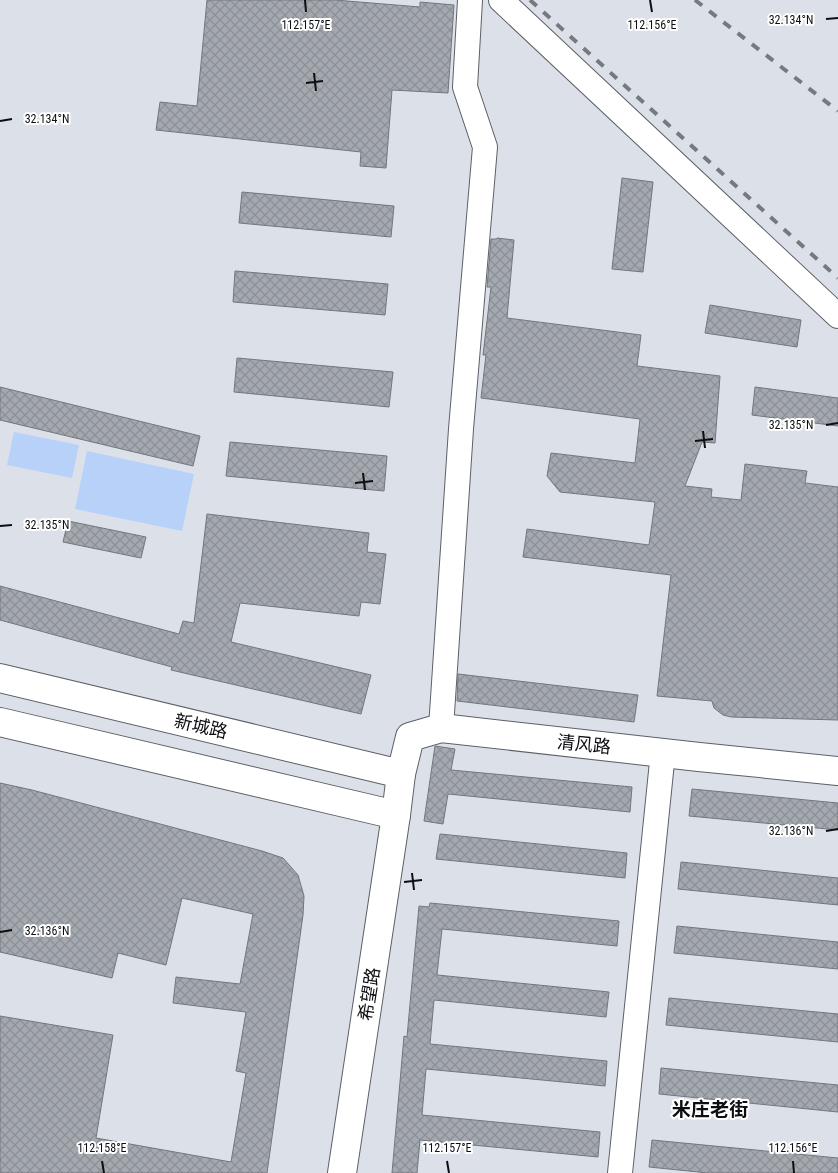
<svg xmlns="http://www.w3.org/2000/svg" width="838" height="1173" font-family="'Roboto Condensed','Noto Sans SC',sans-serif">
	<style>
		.pitch { fill: #b7d1f9 }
		.building { fill: url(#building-cross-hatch); stroke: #72767d }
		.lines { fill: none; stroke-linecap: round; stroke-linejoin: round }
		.minor-casing { stroke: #5c6067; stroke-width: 26 }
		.tertiary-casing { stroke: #5c6067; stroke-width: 30 }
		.secondary-casing { stroke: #5c6067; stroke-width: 30 }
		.minor { stroke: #fff; stroke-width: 24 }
		.tertiary { stroke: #fff; stroke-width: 28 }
		.secondary { stroke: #fff; stroke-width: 28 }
		.rail { stroke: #767a7f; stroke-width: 4; stroke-dasharray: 9 9; stroke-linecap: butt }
		.ticks { fill: none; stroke: #0c0e11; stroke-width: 2 }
		.labels { text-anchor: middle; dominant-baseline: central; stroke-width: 4; stroke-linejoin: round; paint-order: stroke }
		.street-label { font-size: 18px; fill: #0c0e11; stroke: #fff }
		.neighbourhood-label { font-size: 19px; font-weight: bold; fill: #0c0e11; stroke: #fff }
		.ticks-label { font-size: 12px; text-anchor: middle; fill: #0c0e11; stroke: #fff; stroke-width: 4; stroke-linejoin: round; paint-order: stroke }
	</style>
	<defs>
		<pattern id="building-cross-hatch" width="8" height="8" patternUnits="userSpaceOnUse" patternTransform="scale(1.25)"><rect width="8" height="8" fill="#a4a9b0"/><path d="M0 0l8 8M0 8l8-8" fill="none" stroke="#8c9096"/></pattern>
	</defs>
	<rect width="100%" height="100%" fill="#dce1e9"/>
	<!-- pitch -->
	<g class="pitch">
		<path d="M14,432L79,445L72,478L7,465Z"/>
		<path d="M87,451L194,474L182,531L75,509Z"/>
	</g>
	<!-- building -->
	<g class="building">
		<path d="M207,0H335L420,7V2L454,5L448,93L392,90L386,168L360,166L361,152L156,130L160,102L197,106Z"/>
		<path d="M622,178L653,182L643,272L612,269Z"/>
		<path d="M242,192L394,206L391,237L239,223Z"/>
		<path d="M497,238L514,240L507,318L641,335L637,366L720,376L715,443L702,442L685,486L712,489L711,497L741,500L745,464L807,471L805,483L838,487V720L731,717L723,715L714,708L712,701L657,696L671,575L523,557L527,529L649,545L655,502L560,492L547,476L551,453L635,463L640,419L481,398L486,355H483L491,287H487L491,239H497Z"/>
		<path d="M235,271L388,284L385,315L233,302Z"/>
		<path d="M710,305L801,320L797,347L705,333Z"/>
		<path d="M237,358L393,372L389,407L234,392Z"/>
		<path d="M0,387L200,436L193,466L0,420Z"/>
		<path d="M755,387L838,398V426L752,415Z"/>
		<path d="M230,442L387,456L384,491L226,476Z"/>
		<path d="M207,514L369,533L367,552L386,554L380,604L361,602L359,616L240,603L231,642L371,675L361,714L171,670L172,667L0,620V586L179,634L183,621L194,623Z"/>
		<path d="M68,521L146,537L141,558L63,542Z"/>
		<path d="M458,674L638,695L634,722L457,701Z"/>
		<path d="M435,746L455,749L451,770L632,787L630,812L448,794L443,824L424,821Z"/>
		<path d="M0,783L32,790L262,851L283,858L298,875L304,896L303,915L267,1173H0V1016L113,1035L96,1138L231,1162L246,1073L236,1071L246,1012L173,1003L176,977L240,984L253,914L182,898L166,965L118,953L112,978L0,952Z"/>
		<path d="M692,789L838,803V830L689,816Z"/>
		<path d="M440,834L627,853L625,878L436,859Z"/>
		<path d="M681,862L838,878V905L678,889Z"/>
		<path d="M430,903L619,921L617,946L442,929L437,975L609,992L606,1017L434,1000L430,1044L607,1061L605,1086L426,1069L422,1115L600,1132L598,1157L420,1140L417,1173H392L404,1036L407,1037L419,906L429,907Z"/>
		<path d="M677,926L838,942V969L674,953Z"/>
		<path d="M669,998L838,1014V1042L666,1025Z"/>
		<path d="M661,1068L838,1085V1112L659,1094Z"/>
		<path d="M652,1140L838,1158V1173H708L649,1167Z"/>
	</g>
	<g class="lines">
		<defs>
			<g id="minor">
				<path d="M501,0L838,316"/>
				<path d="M441,728L461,429L485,147L465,87L470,0"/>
				<path d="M620,1173L663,752"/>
			</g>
			<path id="tertiary" d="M342,1173L396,815"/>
			<g id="secondary">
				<path d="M0,678L401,774"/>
				<path d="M0,722L396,815L401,774L410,737L441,728L699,757L838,771"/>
			</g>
		</defs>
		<!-- minor casing -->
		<use href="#minor" class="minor-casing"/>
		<!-- tertiary casing -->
		<use href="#tertiary" class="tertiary-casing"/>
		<!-- secondary casing -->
		<use href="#secondary" class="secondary-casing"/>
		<!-- minor -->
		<use href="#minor" class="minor"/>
		<!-- tertiary -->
		<use href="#tertiary" class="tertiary"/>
		<!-- secondary -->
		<use href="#secondary" class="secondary"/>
		<!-- rail -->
		<g class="rail">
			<path d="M530,0L838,278"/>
			<path d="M695,0L838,111"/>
		</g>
	</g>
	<!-- ticks -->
	<path class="ticks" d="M305,0L306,12M650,0L652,12M826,19L838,18M314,73L316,91M306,83L323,81M0,121L12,119M826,425L838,423M703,431L705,448M695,441L713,439M363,473L365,490M355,483L373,481M0,526L12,525M826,831L838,829M412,873L414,890M404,882L422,880M0,932L12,930M102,1161L104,1173M447,1161L449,1173M793,1161L794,1173"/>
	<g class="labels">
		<!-- street labels -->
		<g class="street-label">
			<text transform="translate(201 726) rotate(13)">新城路</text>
			<text transform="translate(584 744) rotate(6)">清风路</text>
			<text transform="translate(369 994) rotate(-81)">希望路</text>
		</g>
		<!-- neighbourhood labels -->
		<g class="neighbourhood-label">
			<text x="710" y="1109">米庄老街</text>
		</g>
	</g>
	<g class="ticks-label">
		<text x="791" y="24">32.134°N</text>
		<text x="306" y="29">112.157°E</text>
		<text x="652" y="29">112.156°E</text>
		<text x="47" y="123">32.134°N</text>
		<text x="791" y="429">32.135°N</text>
		<text x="47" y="529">32.135°N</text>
		<text x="791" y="835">32.136°N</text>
		<text x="47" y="935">32.136°N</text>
		<text x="102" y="1152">112.158°E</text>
		<text x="447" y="1152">112.157°E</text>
		<text x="793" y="1152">112.156°E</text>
	</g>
</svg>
